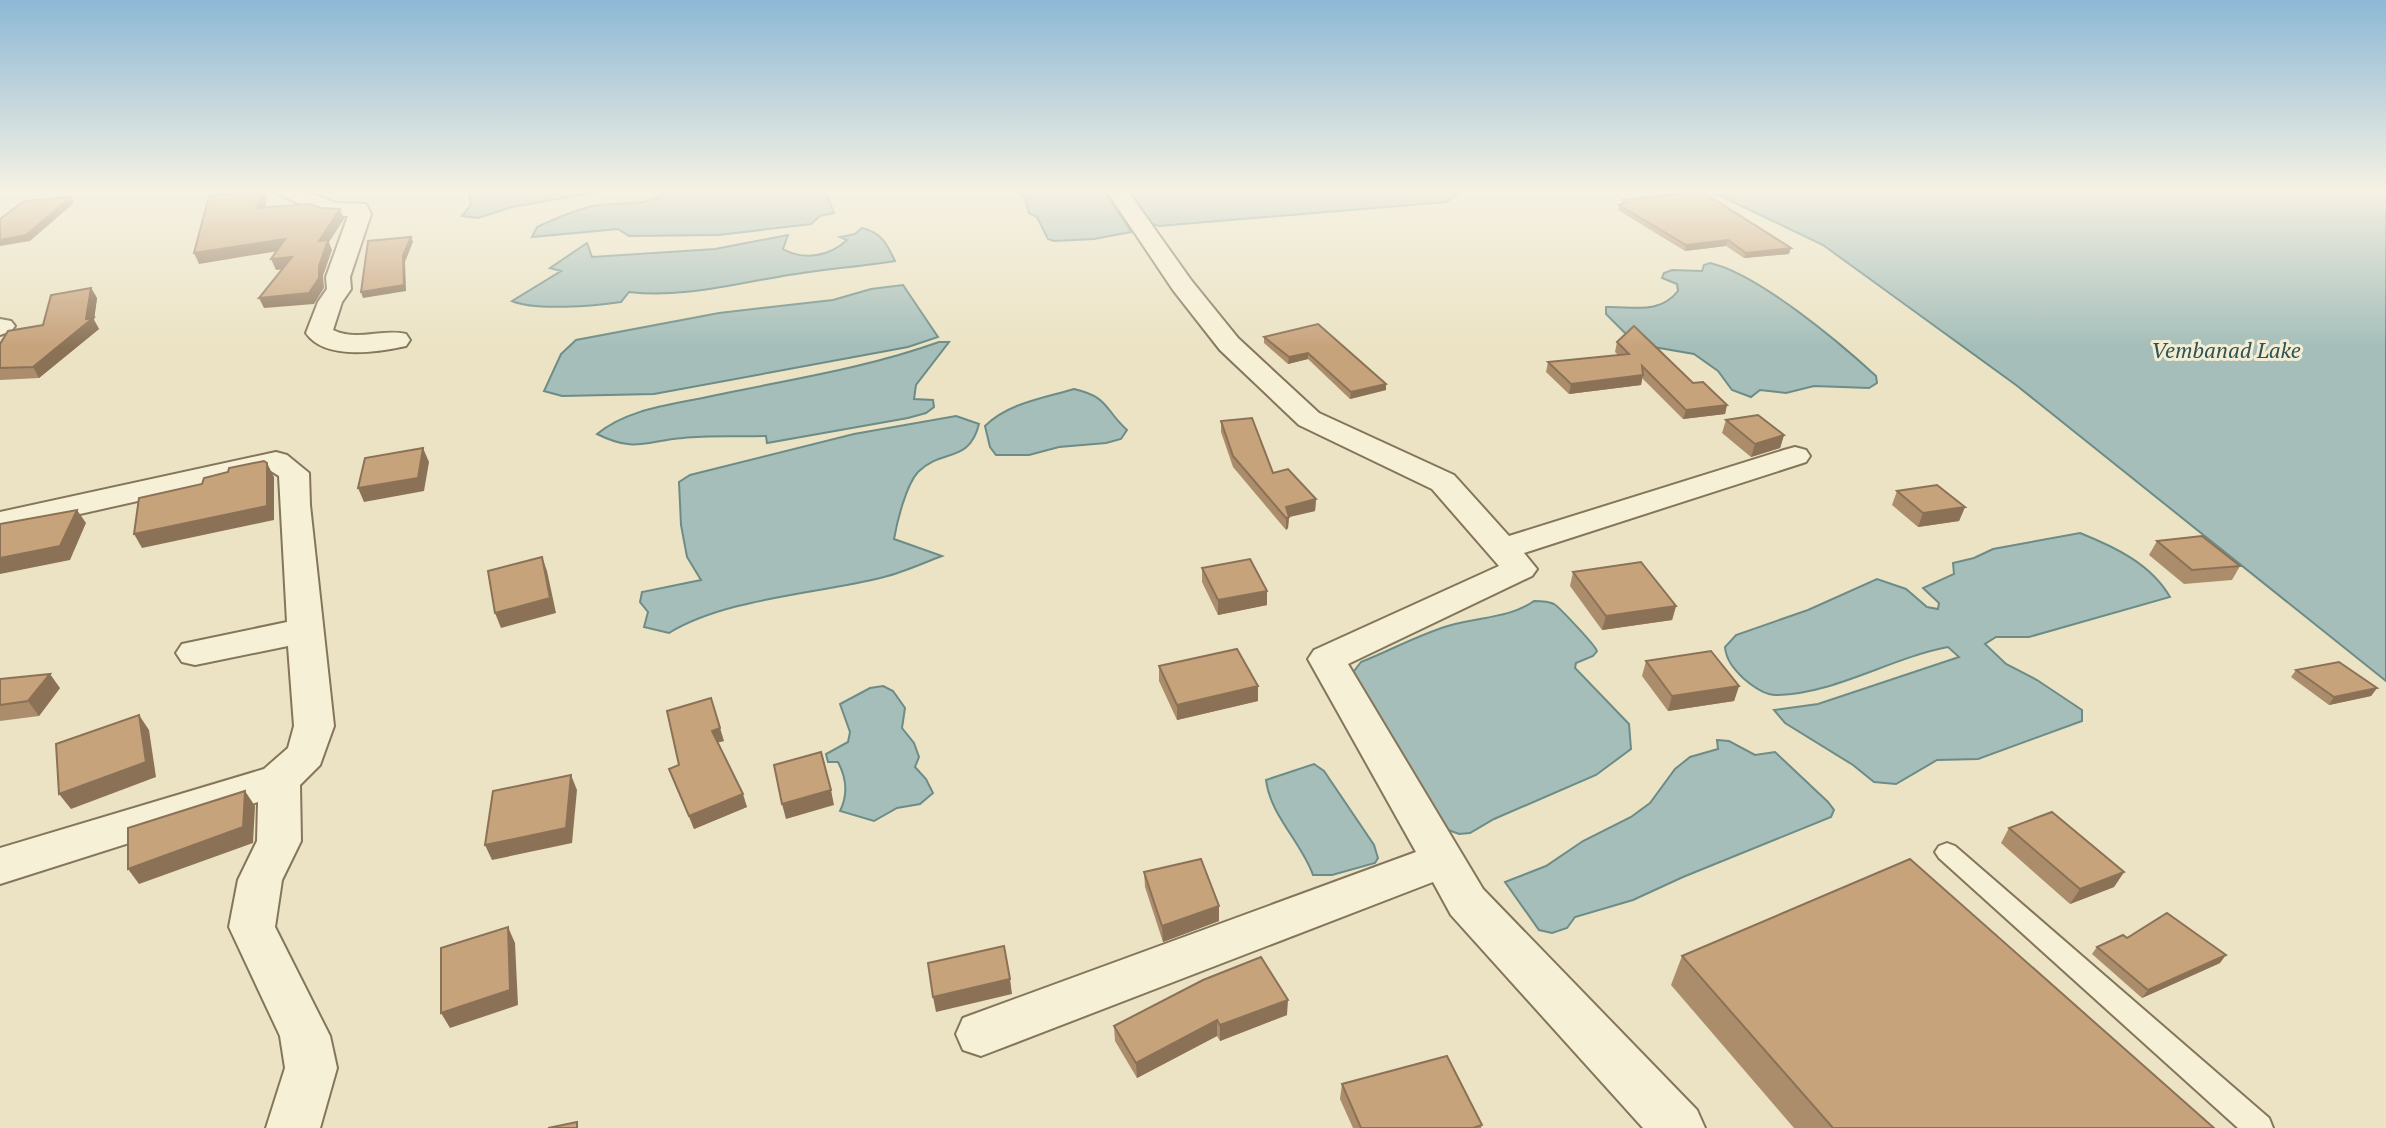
<svg xmlns="http://www.w3.org/2000/svg" width="2386" height="1128" font-family="'PT Serif',serif">
	<style>
		.water { fill: #a5beb9; stroke: #6d8c87; stroke-width: 2 }
		.lines { fill: none; stroke-linecap: round; stroke-linejoin: round }
		.service-casing { stroke: #84755b; stroke-width: 4 }
		.minor-casing { stroke: #84755b; stroke-width: 4 }
		.service { fill: #f6f0d6; fill-rule: evenodd }
		.minor { fill: #f6f0d6; fill-rule: evenodd }
		.wall { fill: #ab8c6b }
		.shaded-wall { fill: #8b7257 }
		.building { fill: #c7a37c; stroke: #8b7257; stroke-width: 2 }
		.labels { text-anchor: middle; dominant-baseline: central; stroke-width: 6; stroke-linejoin: round; paint-order: stroke }
		.far-water-label { font-size: 22px; font-style: italic; fill: #2f5254; stroke: #f3edd3 }
	</style>
	<rect width="100%" height="100%" fill="#ebe3c4"/>
	<!-- water -->
	<g class="water">
		<path d="M468,190H609L512,207L478,218L462,216L471,205Z"/>
		<path d="M666,190H825L834,213L820,216L811,224L719,235L629,236L618,229L532,237L537,227C552,220 569,213 585,208C610,199 648,211 666,190Z"/>
		<path d="M1018,190H1104L1131,232L1094,239L1054,241L1048,239L1037,217L1029,213L1026,201Z"/>
		<path d="M1125,190H1446L1458,195L1446,202L1159,226L1147,222Z"/>
		<path d="M1708,190H2386V681L2016,385L1823,245Z"/>
		<path d="M862,228C882,233 887,244 895,261C856,267 817,270 778,277C727,285 681,298 629,292L621,302C595,306 534,311 512,301L561,271L550,268L587,243L592,257L715,249L788,235L783,249C804,261 830,256 847,240L840,237L855,234Z"/>
		<path d="M1710,263C1758,274 1839,342 1876,376L1877,383L1869,388L1814,386L1786,393L1760,390L1751,397L1732,390L1718,371L1694,354L1636,344L1606,314V307C1633,306 1659,315 1678,291L1677,284L1662,278L1664,273L1672,270L1702,271L1704,265Z"/>
		<path d="M903,285L938,337L908,347L654,394L562,396L544,391L561,354L576,340L719,313L833,300L871,289Z"/>
		<path d="M939,342H949L916,385L914,399L933,400L934,407L926,413L908,418L767,443L766,436C738,437 710,435 683,438C645,441 635,453 597,434C629,408 672,405 712,396C787,380 867,368 939,342Z"/>
		<path d="M1074,389C1109,397 1104,409 1127,430L1121,439L1106,443L1059,447L1029,455H996L990,447L985,426C1008,403 1044,398 1074,389Z"/>
		<path d="M956,416L979,424C969,464 942,448 918,472C906,485 897,522 894,539L942,556C923,563 904,572 884,577C818,594 726,598 669,633L644,627L648,612L640,602L642,592L701,580L687,557L681,525L679,482L690,475L854,434Z"/>
		<path d="M2080,533C2115,547 2151,564 2170,597L2029,637H1996L1985,644L2006,664L2037,680L2082,710V721L1978,759L1937,760L1896,784L1874,782L1853,765L1785,723L1774,710L1818,704L1959,657L1948,647C1890,658 1835,694 1776,695C1765,695 1751,685 1743,678C1734,669 1726,660 1725,647L1736,635L1808,610L1877,579L1906,589L1927,607L1938,609L1939,603L1923,588L1954,574L1953,563L1974,558L1993,549Z"/>
		<path d="M1534,601C1540,601 1548,601 1554,604C1559,607 1595,645 1597,651L1593,656L1576,663L1575,668L1629,724L1631,749L1596,775L1494,819L1470,833L1459,834L1443,828L1351,675L1361,662C1392,650 1423,632 1455,624C1482,617 1512,617 1534,601Z"/>
		<path d="M883,686L893,691L905,708L902,728L914,743L919,757L915,767L926,779L933,793L920,804L897,808L874,821L840,811C848,795 847,779 838,762H828L826,754L848,742L850,732L840,704L870,688Z"/>
		<path d="M1717,740L1729,741L1755,755L1775,752L1828,802L1834,810L1831,817L1683,877L1633,900L1575,917L1567,928L1552,933L1539,930L1505,882L1546,866L1583,841L1631,817L1650,803L1675,769L1690,757L1718,749Z"/>
		<path d="M1314,764L1324,771L1374,845L1378,858L1375,863L1332,875H1313C1302,843 1270,815 1266,780Z"/>
	</g>
	<g class="lines">
		<defs>
			<path id="service" d="M1947,843L1955,846L2269,1118L2273,1128H2238L1939,858L1935,852L1939,846Z"/>
			<g id="minor">
				<path d="M274,190H302L336,203L366,204L371,214L350,277L351,289L342,302L333,330C357,342 382,328 406,334L410,340L406,346C378,352 325,361 306,333L318,302L327,289L326,277L348,216L325,215L278,194Z"/>
				<path d="M1106,190H1127L1191,280L1238,338L1319,413L1454,475L1509,536L1784,450L1795,447L1806,450L1810,456L1806,462L1524,553L1537,569L1532,576L1348,664L1483,889L1697,1110L1705,1128H1643L1451,915L1433,882L981,1056L963,1050L956,1034L963,1018L1416,852L1308,659L1314,650L1499,566L1432,489L1299,425L1220,350L1173,290Z"/>
				<path d="M0,319L11,321L15,326L11,331L0,335Z"/>
				<path d="M276,452L287,455L309,473L310,505L334,726L320,765L300,785L301,841L282,880L275,927L330,1036L337,1068L320,1128H266L285,1068L280,1036L229,927L238,880L257,841L258,802L0,884V848L264,769L288,748L294,726L288,646L195,665L182,662L176,653L182,644L287,622L279,476L271,471L0,532V512Z"/>
			</g>
		</defs>
		<!-- service casing -->
		<use href="#service" class="service-casing"/>
		<!-- minor casing -->
		<use href="#minor" class="minor-casing"/>
		<!-- service -->
		<use href="#service" class="service"/>
		<!-- minor -->
		<use href="#minor" class="minor"/>
	</g>
	<!-- wall -->
	<g class="wall">
		<path d="M1623,200L1789,254L1744,258L1726,246L1685,251L1618,210L1619,205L1622,204Z"/>
		<path d="M91,288L97,298L94,320L99,329L39,378L0,380V344L43,325Z"/>
		<path d="M1318,324L1386,390L1350,399L1308,359L1288,364L1264,343V337Z"/>
		<path d="M1617,342L1693,383L1727,405L1725,414L1683,419L1642,378L1641,385L1569,394L1546,372L1548,362L1618,355L1615,352Z"/>
		<path d="M1726,420L1784,435L1780,448L1751,457L1722,433Z"/>
		<path d="M1221,421L1273,473L1316,499L1315,511L1289,517L1288,528L1286,530L1233,467L1221,432Z"/>
		<path d="M1897,491L1965,507L1959,521L1918,527L1892,505Z"/>
		<path d="M2157,541L2240,566L2232,580L2184,584L2149,555Z"/>
		<path d="M1202,568L1267,591V605L1218,615L1202,582Z"/>
		<path d="M1573,572L1676,606L1672,620L1602,630L1570,586Z"/>
		<path d="M1646,661L1739,686L1734,701L1668,711L1642,676Z"/>
		<path d="M1159,666L1258,701L1177,720L1159,681Z"/>
		<path d="M2296,670L2377,688L2371,696L2329,705L2291,677Z"/>
		<path d="M0,679L60,688L39,716L0,721Z"/>
		<path d="M667,711L724,741L718,742L747,807L694,829L669,769L679,765Z"/>
		<path d="M2009,828L2124,872L2114,887L2070,904L2001,843Z"/>
		<path d="M1144,872L1219,921L1163,942L1145,887Z"/>
		<path d="M2097,947L2220,963L2142,998L2092,954Z"/>
		<path d="M1682,956L2214,1128H1794L1671,985Z"/>
		<path d="M1287,1015L1220,1041L1217,1036L1137,1078L1115,1041L1114,1026Z"/>
		<path d="M1342,1084L1482,1125L1481,1128H1353L1340,1099Z"/>
	</g>
	<!-- shaded-wall -->
	<g class="shaded-wall">
		<path d="M263,190L267,199L262,217L257,208Z"/>
		<path d="M71,197L74,203L30,241L0,246V240Z"/>
		<path d="M340,209L344,219L329,242L332,250L323,276L324,288L314,304L264,308L259,298L319,266V241Z"/>
		<path d="M411,237L413,242L405,262L406,291L363,298L361,292L403,256Z"/>
		<path d="M285,239L290,249L199,264L194,253Z"/>
		<path d="M1728,240L1726,246L1685,251L1686,245Z"/>
		<path d="M1791,248L1789,254L1744,258L1746,253Z"/>
		<path d="M292,257L297,268L276,270L271,259Z"/>
		<path d="M91,288L97,298L94,320L99,329L39,378L33,367L86,319Z"/>
		<path d="M1308,353V359L1288,364L1289,357Z"/>
		<path d="M1643,375L1641,385L1569,394L1571,384Z"/>
		<path d="M1386,384V390L1350,399L1351,392Z"/>
		<path d="M1727,405L1725,414L1683,419L1686,410Z"/>
		<path d="M1784,435L1780,448L1751,457L1755,444Z"/>
		<path d="M423,448L429,462L424,491L364,502L358,488Z"/>
		<path d="M267,463L274,477V520L142,548L134,534Z"/>
		<path d="M1316,499L1315,511L1289,517L1288,528L1286,530V507Z"/>
		<path d="M1965,507L1959,521L1918,527L1923,513Z"/>
		<path d="M77,510L86,523L70,560L0,574V558Z"/>
		<path d="M542,557L547,571L556,613L501,628L495,613Z"/>
		<path d="M1267,591V605L1218,615V600Z"/>
		<path d="M1676,606L1672,620L1602,630L1606,616Z"/>
		<path d="M50,674L60,688L39,716L28,701Z"/>
		<path d="M1258,686V701L1177,720V705Z"/>
		<path d="M1739,686L1734,701L1668,711L1672,696Z"/>
		<path d="M2377,688L2371,696L2329,705L2334,697Z"/>
		<path d="M711,698L724,741L716,743L712,731Z"/>
		<path d="M139,715L149,730L156,777L71,809L59,794Z"/>
		<path d="M571,775L577,790L572,843L492,860L485,845Z"/>
		<path d="M831,790L834,805L786,819L782,804Z"/>
		<path d="M245,791L255,806L253,843L139,884L128,869Z"/>
		<path d="M743,794L747,807L694,829L689,816Z"/>
		<path d="M2124,872L2114,887L2070,904L2080,889Z"/>
		<path d="M1219,906V921L1163,942L1162,926Z"/>
		<path d="M508,927L515,943L518,1005L450,1028L441,1013Z"/>
		<path d="M2226,955L2220,963L2142,998L2148,990Z"/>
		<path d="M1010,979L1012,994L936,1012L933,997Z"/>
		<path d="M1288,1000L1287,1015L1220,1041V1025Z"/>
		<path d="M1217,1020V1036L1137,1078L1136,1063Z"/>
	</g>
	<!-- building -->
	<g class="building">
		<path d="M263,190L257,208L310,204L321,208L340,209L319,241L328,240L319,266V278L309,293L259,298L292,257L271,259L285,239L194,253L209,196Z"/>
		<path d="M1701,191L1791,248L1746,253L1728,240L1686,245L1619,205L1627,203L1623,200Z"/>
		<path d="M71,197L26,235L0,240V219L24,201Z"/>
		<path d="M411,237L403,256L404,285L361,292L368,241Z"/>
		<path d="M91,288L86,319L93,318L33,367L0,368V344L8,331L43,325L51,295Z"/>
		<path d="M1318,324L1386,384L1351,392L1308,353L1289,357L1264,337Z"/>
		<path d="M1634,326L1693,383L1703,382L1727,405L1686,410L1642,366L1643,375L1571,384L1548,362L1629,354L1617,342Z"/>
		<path d="M1758,415L1784,435L1755,444L1726,420Z"/>
		<path d="M1252,418L1273,473L1288,469L1316,499L1286,507L1289,517L1286,518L1233,456L1221,421Z"/>
		<path d="M423,448L418,478L358,488L365,458Z"/>
		<path d="M264,461L267,463V506L134,534L139,498L202,484L204,478L228,472L229,468Z"/>
		<path d="M1937,485L1965,507L1923,513L1897,491Z"/>
		<path d="M77,510L60,546L0,558V524Z"/>
		<path d="M2202,536L2240,566L2192,570L2157,541Z"/>
		<path d="M542,557L550,598L495,613L488,571Z"/>
		<path d="M1250,559L1267,591L1218,600L1202,568Z"/>
		<path d="M1641,562L1676,606L1606,616L1573,572Z"/>
		<path d="M1237,649L1258,686L1177,705L1159,666Z"/>
		<path d="M1711,651L1739,686L1672,696L1646,661Z"/>
		<path d="M2339,662L2377,688L2334,697L2296,670Z"/>
		<path d="M50,674L28,701L0,705V679Z"/>
		<path d="M711,698L720,728L712,731L743,794L689,816L669,769L679,765L667,711Z"/>
		<path d="M139,715L146,762L59,794L56,744Z"/>
		<path d="M821,752L831,790L782,804L774,765Z"/>
		<path d="M571,775L566,828L485,845L493,791Z"/>
		<path d="M245,791L243,827L128,869V828Z"/>
		<path d="M2052,812L2124,872L2080,889L2009,828Z"/>
		<path d="M1201,859L1219,906L1162,926L1144,872Z"/>
		<path d="M1910,859L2214,1128H1833L1682,956Z"/>
		<path d="M2167,913L2226,955L2148,990L2097,947L2123,935L2127,938Z"/>
		<path d="M508,927L510,990L441,1013V948Z"/>
		<path d="M1004,946L1010,979L933,997L928,963Z"/>
		<path d="M1261,957L1288,1000L1220,1025L1217,1020L1136,1063L1114,1026L1203,980Z"/>
		<path d="M1447,1056L1482,1125L1473,1128H1361L1342,1084Z"/>
		<path d="M577,1122V1128H548Z"/>
	</g>
	<!-- sky -->
	<linearGradient id="sky" x2="0" y2="1"><stop stop-color="#8db8d5"/><stop offset="0.55" stop-color="#f6f2e4"/><stop offset="1" stop-color="#f6f2e4" stop-opacity="0"/></linearGradient>
	<rect width="2386" height="347" fill="url(#sky)"/>
	<g class="labels">
		<!-- far-water labels -->
		<g class="far-water-label">
			<text x="2226" y="349">Vembanad Lake</text>
		</g>
	</g>
</svg>
